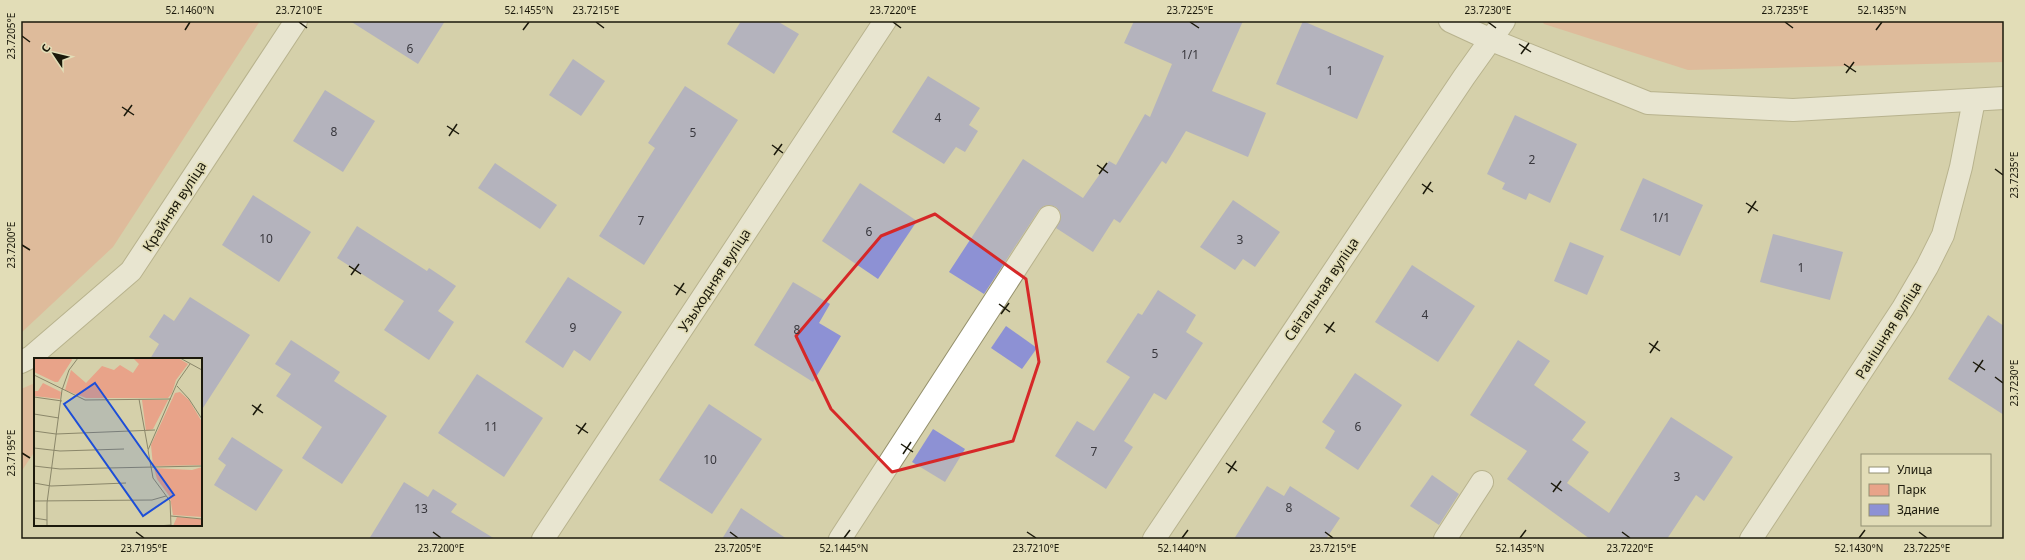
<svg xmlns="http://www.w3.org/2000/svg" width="2025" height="560" font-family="'Noto Sans',sans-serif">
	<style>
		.green { fill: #e8a389 }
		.building { fill: #8d91d4 }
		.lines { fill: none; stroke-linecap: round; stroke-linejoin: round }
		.minor-casing { stroke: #95906c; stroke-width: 24 }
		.minor { stroke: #fff; stroke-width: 22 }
		.marked { fill: none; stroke: #d62828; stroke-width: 3; stroke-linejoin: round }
		.ticks { fill: none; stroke: #1b190b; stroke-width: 1.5 }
		.labels { text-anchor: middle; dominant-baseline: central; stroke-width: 3.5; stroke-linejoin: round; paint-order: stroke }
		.number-label { font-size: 12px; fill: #38373d }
		.street-label { font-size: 14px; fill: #1b190b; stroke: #e2ddb7 }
		.inset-road { fill: none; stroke: #8b876a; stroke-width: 1 }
		.view { fill: #1d4ed8; fill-opacity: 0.15; stroke: #1d4ed8; stroke-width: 2 }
		.inset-edge { fill: none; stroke: #1b190b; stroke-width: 2 }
		.neatline { fill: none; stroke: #1b190b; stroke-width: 1.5 }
		.ticks-label { font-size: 10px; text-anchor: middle; fill: #1b190b }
	</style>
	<rect width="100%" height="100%" fill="#d5d0aa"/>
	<!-- green -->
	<g class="green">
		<path d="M21,21H260L113,247L21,333Z"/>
		<path d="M1542,21H2004V62L1688,70L1544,24Z"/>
		<path d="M35,383V451L21,472V389Z"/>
	</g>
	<!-- building -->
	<g class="building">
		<path d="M350,21H445L418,64Z"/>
		<path d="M741,21H777L799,34L774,74L727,44Z"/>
		<path d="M1134,21H1243L1212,91L1266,113L1248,157L1186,131L1166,164L1162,161L1120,223L1114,219L1093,252L1056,228L1061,217L1060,212L1056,207L1050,205L1044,206L1039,210L984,294L949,272L1023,159L1083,198L1109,161L1116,165L1145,114L1150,117L1172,64L1124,43Z"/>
		<path d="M1303,21L1384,56L1357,119L1276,84Z"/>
		<path d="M573,59L605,81L581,116L549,95Z"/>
		<path d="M928,76L980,108L969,125L978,131L965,152L956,147L944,164L892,132Z"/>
		<path d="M685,86L738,120L644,265L599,236L655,148L648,143Z"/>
		<path d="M325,90L375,121L343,172L293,141Z"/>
		<path d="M1515,115L1577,144L1550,203L1529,193L1526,200L1502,189L1505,183L1487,174Z"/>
		<path d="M495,163L557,205L540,229L478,188Z"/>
		<path d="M1643,178L1703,205L1680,256L1620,230Z"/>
		<path d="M860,183L917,221L878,279L822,241Z"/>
		<path d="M253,195L311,232L279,282L222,245Z"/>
		<path d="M1233,200L1280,232L1255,267L1243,259L1235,270L1200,247Z"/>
		<path d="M357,226L427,271L429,268L456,286L438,311L454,322L429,360L384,330L404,301L337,258Z"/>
		<path d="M1773,234L1843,252L1830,300L1760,282Z"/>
		<path d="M1570,242L1604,256L1587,295L1554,281Z"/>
		<path d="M1412,265L1475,306L1438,362L1375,322Z"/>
		<path d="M568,277L622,312L590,361L574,350L563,368L525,342Z"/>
		<path d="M793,282L830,304L819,323L841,336L813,382L754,345Z"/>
		<path d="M1158,290L1196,315L1186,332L1203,343L1166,400L1154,393L1124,441L1133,447L1106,489L1055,456L1077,421L1094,431L1130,377L1106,362L1138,313L1142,315Z"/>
		<path d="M190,297L250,335L201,411V359H150L159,344L149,337L164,314L174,321Z"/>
		<path d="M1988,315L2004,326V415L1948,379Z"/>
		<path d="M1006,326L1037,348L1022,369L991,348Z"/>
		<path d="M291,340L340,372L334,381L387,416L342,484L302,458L322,427L276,396L291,374L275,364Z"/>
		<path d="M1518,340L1550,361L1534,385L1586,422L1572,440L1589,452L1567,483L1609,513L1671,417L1733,457L1704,501L1696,495L1667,539H1590L1507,479L1527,451L1470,415Z"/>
		<path d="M1355,373L1402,405L1358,470L1325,448L1335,431L1322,422Z"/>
		<path d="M477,374L543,418L504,477L438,433Z"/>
		<path d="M709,404L762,439L712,514L659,480Z"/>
		<path d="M933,429L965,449L945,482L912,462Z"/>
		<path d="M232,437L283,470L256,511L214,485L226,465L218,459Z"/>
		<path d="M1432,475L1459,494L1439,525L1410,506Z"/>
		<path d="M404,482L428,497L433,489L457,504L451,512L495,539H369Z"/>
		<path d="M1267,486L1284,496L1290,486L1340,518L1326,539H1234Z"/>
		<path d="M741,508L787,539H722Z"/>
	</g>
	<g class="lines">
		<defs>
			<g id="minor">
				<path d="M1450,21L1489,39L1648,103L1793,110L2004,98"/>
				<path d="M21,362L31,357L131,271L296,21"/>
				<path d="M543,539L885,21"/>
				<path d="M840,539L1049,217"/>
				<path d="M1154,539L1464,77L1504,21"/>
				<path d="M1445,539L1482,482"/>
				<path d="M1751,539L1903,308L1927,267L1943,235L1961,167L1974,100"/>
			</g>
		</defs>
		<!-- minor casing -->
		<use href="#minor" class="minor-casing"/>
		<!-- minor -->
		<use href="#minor" class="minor"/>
	</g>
	<!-- marked area -->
	<path d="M0 0H2025V560H0ZM935,214L1026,279L1039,362L1013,441L892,472L831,409L796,336L881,236Z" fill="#d5d0aa" fill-opacity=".55" fill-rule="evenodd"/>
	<path class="marked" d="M935,214L1026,279L1039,362L1013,441L892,472L831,409L796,336L881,236Z"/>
	<!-- ticks -->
	<path class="ticks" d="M299,22L307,28M596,22L604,28M893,22L901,28M1190,22L1199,28M1488,22L1496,28M1785,22L1793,28M185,30L190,22M523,30L529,22M1876,30L1882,22M22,36L30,42M1519,44L1531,52M1521,54L1529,43M1844,64L1856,72M1846,73L1854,62M122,107L134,115M124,116L132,105M447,126L459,134M449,136L457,124M772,145L783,153M774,155L782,144M1097,165L1108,173M1995,169L2003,175M1099,174L1107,163M1422,184L1433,192M1423,194L1431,182M1746,203L1758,211M1748,213L1756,201M22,245L30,250M349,266L361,274M351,275L359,264M674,285L686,293M676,295L684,283M999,304L1010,312M1001,314L1009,303M1324,324L1335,332M1326,333L1334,322M1649,343L1660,351M1650,353L1658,341M1973,362L1985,370M1975,372L1983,360M1995,377L2003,383M252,405L263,413M253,415L261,404M576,425L588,433M578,434L586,423M901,444L913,452M22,453L30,458M903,454L911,442M1226,463L1237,471M1228,473L1236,461M1551,483L1562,491M1553,492L1561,481M136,532L144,538M433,532L441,538M730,532L738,538M1027,532L1036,538M1325,532L1333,538M1622,532L1630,538M1919,532L1927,538M844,538L850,530M1182,538L1188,530M1520,538L1526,530M1859,538L1865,530"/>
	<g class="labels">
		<!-- number labels -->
		<g class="number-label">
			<text x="410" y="48">6</text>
			<text x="1190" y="54">1/1</text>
			<text x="1330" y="70">1</text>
			<text x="938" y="117">4</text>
			<text x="334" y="131">8</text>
			<text x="693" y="132">5</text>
			<text x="1532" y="159">2</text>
			<text x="1661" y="217">1/1</text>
			<text x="641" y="220">7</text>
			<text x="869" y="231">6</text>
			<text x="266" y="238">10</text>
			<text x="1240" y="239">3</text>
			<text x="1801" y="267">1</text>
			<text x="1425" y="314">4</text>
			<text x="573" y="327">9</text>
			<text x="797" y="329">8</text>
			<text x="1155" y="353">5</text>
			<text x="491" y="426">11</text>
			<text x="1358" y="426">6</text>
			<text x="1094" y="451">7</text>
			<text x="710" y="459">10</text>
			<text x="1677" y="476">3</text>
			<text x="1289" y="507">8</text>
			<text x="421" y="508">13</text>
		</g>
		<!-- street labels -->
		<g class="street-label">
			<text transform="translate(174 206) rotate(-57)">Крайняя вуліца</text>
			<text transform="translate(714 280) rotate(-57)">Узыходняя вуліца</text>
			<text transform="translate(1321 289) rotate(-56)">Світальная вуліца</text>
			<text transform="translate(1888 330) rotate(-58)">Ранішняя вуліца</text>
		</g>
	</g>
	<!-- overview -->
	<g transform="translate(34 358)">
		<rect width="168" height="168" fill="#d5d0aa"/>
		<path d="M0,0H37L38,2L24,24H21L0,14ZM99,0H144L154,6L142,22L138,35L134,40H52L31,32L37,12L52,25L68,8L80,12L86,7L99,15L105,6ZM9,25L27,34L26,41L0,38V33H4ZM146,34L155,42L168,64V107L119,108L117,87L141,35ZM108,42H134L119,71L112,73ZM168,109V159L139,157L136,139L123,121L120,110L158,112ZM143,159L168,161V168H139Z" fill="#e8a389"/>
		<path class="inset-road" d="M146,0L168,12M0,17L51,42L137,41M143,28L155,41L168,61M0,39L28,43M105,41L114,91M0,56L25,60M0,73L22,76L121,72M0,90L26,93L90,91M0,108L26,111L168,108M0,125L17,128L92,125M0,143L118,142L132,138M137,158L168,161M0,160L13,162M13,168V145L28,32L35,12L44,0M123,168L137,167M137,168L136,143L119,120L114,92L144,23L156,6"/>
		<path class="view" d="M61,25L140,137L109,158L30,46Z"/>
		<rect width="168" height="168" class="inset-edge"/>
	</g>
	<!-- border -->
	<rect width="2025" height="560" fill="none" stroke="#e2ddb7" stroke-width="44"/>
	<!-- legend -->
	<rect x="1861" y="454" width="130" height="72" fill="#e2ddb7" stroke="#928f72"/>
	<rect x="1869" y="467" width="20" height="6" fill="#ffffff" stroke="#928f72"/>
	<text x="1897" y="474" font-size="12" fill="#1b190b">Улица</text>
	<rect x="1869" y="484" width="20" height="12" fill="#e8a389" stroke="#928f72"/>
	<text x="1897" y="494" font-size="12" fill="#1b190b">Парк</text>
	<rect x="1869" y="504" width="20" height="12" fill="#8d91d4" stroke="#928f72"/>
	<text x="1897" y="514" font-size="12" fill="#1b190b">Здание</text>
	<!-- north arrow -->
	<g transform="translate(54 54) rotate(305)" stroke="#e2ddb7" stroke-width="3" paint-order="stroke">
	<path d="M0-3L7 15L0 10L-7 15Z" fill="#1b190b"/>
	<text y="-6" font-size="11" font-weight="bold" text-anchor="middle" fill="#1b190b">С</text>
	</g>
	<rect x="22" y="22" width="1981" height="516" class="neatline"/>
	<g class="ticks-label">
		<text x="190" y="14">52.1460°N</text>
		<text x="299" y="14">23.7210°E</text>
		<text x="529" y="14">52.1455°N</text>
		<text x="596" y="14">23.7215°E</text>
		<text x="893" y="14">23.7220°E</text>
		<text x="1190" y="14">23.7225°E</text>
		<text x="1488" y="14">23.7230°E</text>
		<text x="1785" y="14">23.7235°E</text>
		<text x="1882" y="14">52.1435°N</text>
		<text transform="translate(11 36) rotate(-90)" y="4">23.7205°E</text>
		<text transform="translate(2014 175) rotate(-90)" y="4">23.7235°E</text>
		<text transform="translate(11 245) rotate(-90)" y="4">23.7200°E</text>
		<text transform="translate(2014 383) rotate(-90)" y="4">23.7230°E</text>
		<text transform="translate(11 453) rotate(-90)" y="4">23.7195°E</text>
		<text x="144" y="552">23.7195°E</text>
		<text x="441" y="552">23.7200°E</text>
		<text x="738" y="552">23.7205°E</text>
		<text x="844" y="552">52.1445°N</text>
		<text x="1036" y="552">23.7210°E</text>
		<text x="1182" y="552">52.1440°N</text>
		<text x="1333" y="552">23.7215°E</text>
		<text x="1520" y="552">52.1435°N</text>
		<text x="1630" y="552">23.7220°E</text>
		<text x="1859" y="552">52.1430°N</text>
		<text x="1927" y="552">23.7225°E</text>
	</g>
</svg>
